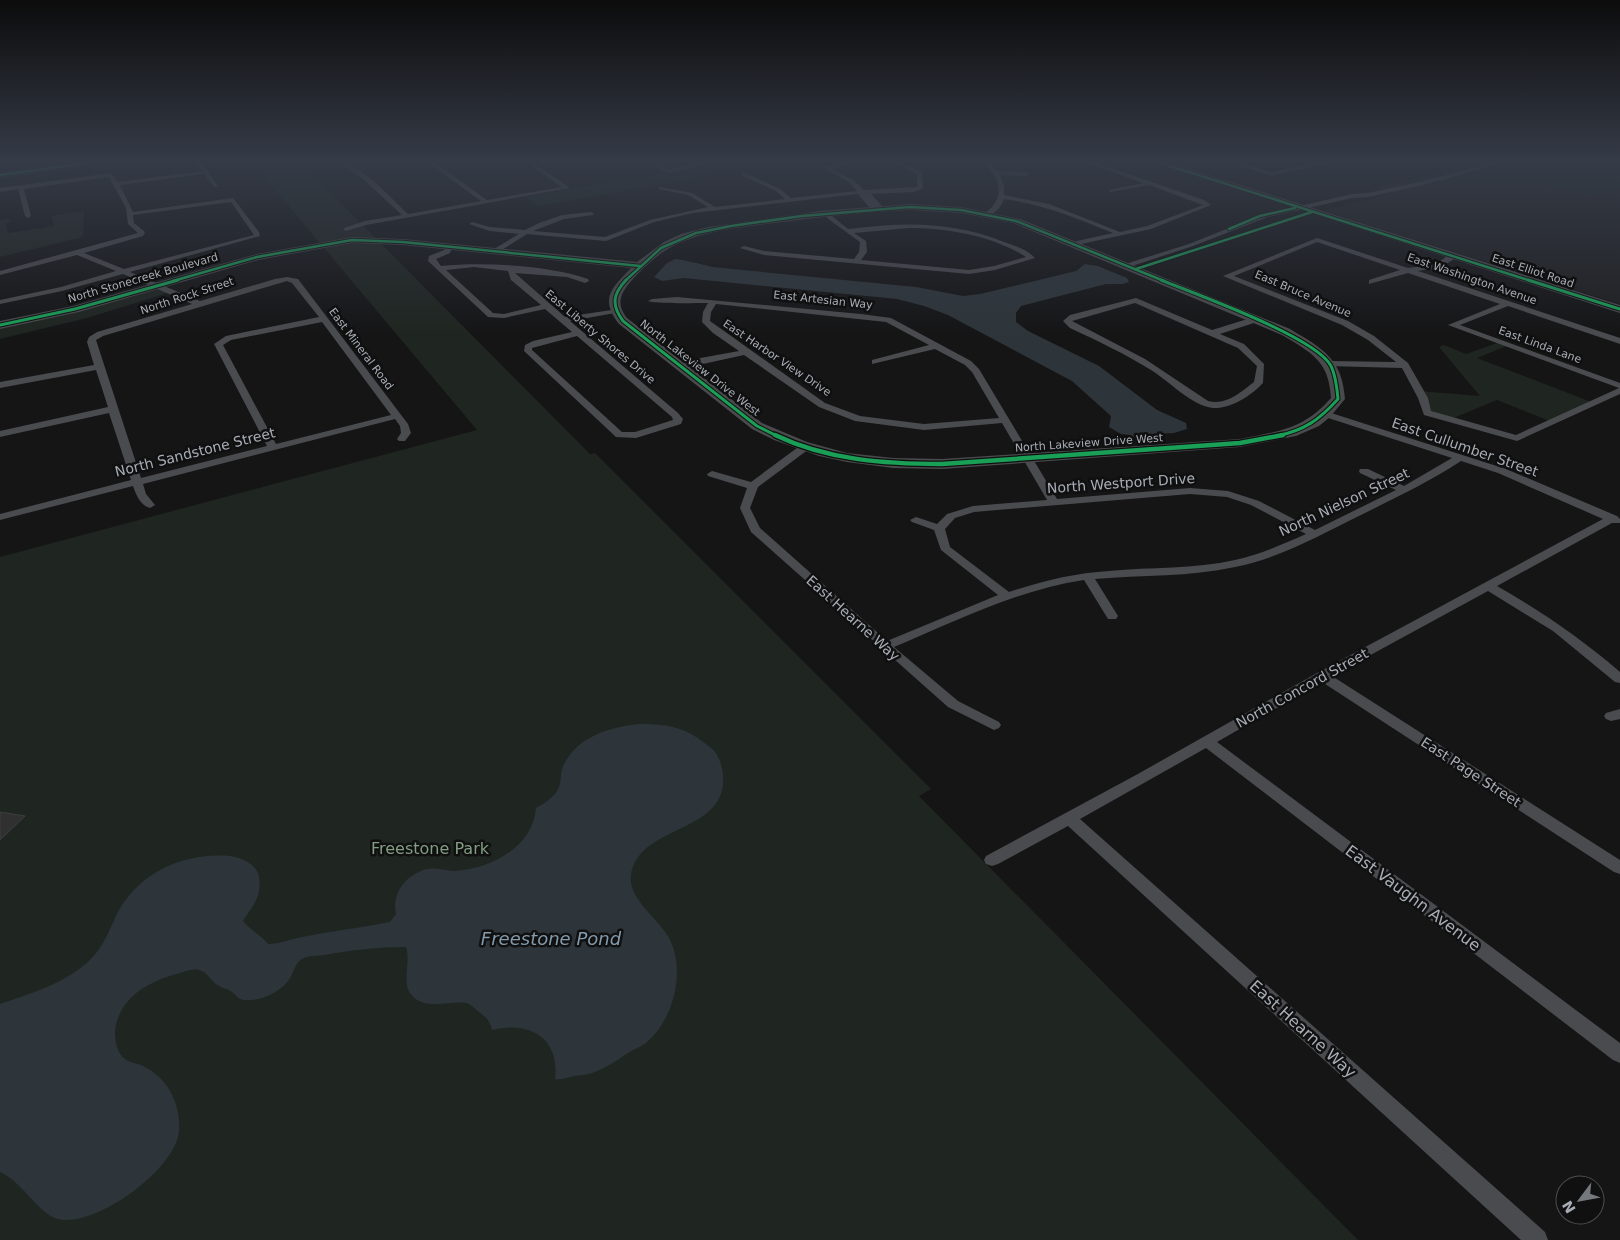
<svg xmlns="http://www.w3.org/2000/svg" width="1620" height="1240" font-family="'DejaVu Sans',sans-serif">
	<style>
		.built { fill: #1f1f21 }
		.green { fill: #1f2520 }
		.water { fill: #2e353a }
		.building { fill: #303031; stroke: #3e3f42 }
		.lines { fill: none; stroke-linecap: round; stroke-linejoin: round }
		.street { fill: #4a4b4e; fill-rule: evenodd }
		.secondary { fill: #494a4c; fill-rule: evenodd }
		.cycleway-far2-casing { stroke: #101011; stroke-width: 4.5 }
		.cycleway-far1-casing { stroke: #101011; stroke-width: 5 }
		.cycleway-casing { stroke: #101011; stroke-width: 7 }
		.cycleway-far2 { stroke: #1a9f57; stroke-width: 2.5 }
		.cycleway-far1 { stroke: #1a9f57; stroke-width: 3 }
		.cycleway { stroke: #1a9f57; stroke-width: 4.5 }
		.labels { text-anchor: middle; dominant-baseline: central; stroke-width: 5; stroke-linejoin: round; paint-order: stroke }
		.far-street-label { font-size: 11px; fill: #a8adb5; stroke: #101011 }
		.street-label { font-size: 14px; fill: #a8adb5; stroke: #101011 }
		.near-park-label { font-size: 16px; fill: #829e82; stroke: #101011 }
		.near-street-label { font-size: 16px; fill: #a8adb5; stroke: #101011 }
		.near-water-label { font-size: 18px; font-style: italic; fill: #839bac; stroke: #101011 }
	</style>
	<rect width="100%" height="100%" fill="#151516"/>
	<!-- built -->
	<path class="built" d="M1482,161H1620V304L1327,212L1326,210L1394,193L1377,188Z"/>
	<!-- green -->
	<g class="green">
		<path d="M251,161H299L590,454L595,453L931,789L919,796L1358,1240H0V557L477,430Z"/>
		<path d="M1521,161H1620V187L1588,196L1487,170Z"/>
		<path d="M709,165L725,173L539,206L526,197Z"/>
		<path d="M84,211L83,236L79,238L0,257V220L9,219L12,221L6,224L8,233L54,226L51,216Z"/>
		<path d="M157,286L171,292L87,318L0,339V328Z"/>
		<path d="M1500,342L1509,345L1477,358L1594,403L1552,422L1497,400L1451,419L1427,413L1419,391L1480,396L1439,347L1444,345L1466,354Z"/>
	</g>
	<!-- water -->
	<g class="water">
		<path d="M675,259C680,259 710,266 712,267L916,287L963,296L980,294L1076,271L1085,264L1098,266L1127,278L1129,282L1123,284H1106L1021,306L1016,313V322L1028,331L1099,366L1157,410L1186,423L1187,429L1174,433L1136,435L1137,438H1132L1130,435L1121,434L1109,427L1111,416L1072,381L948,315L924,306L897,299L684,278L662,281L654,277L667,263Z"/>
		<path d="M639,724C671,724 687,728 711,748C719,754 722,766 723,775C728,834 638,824 631,875C627,898 660,920 669,938C686,970 674,1018 648,1041C643,1046 637,1048 631,1051C619,1059 606,1068 592,1073C586,1075 579,1075 573,1076C567,1078 561,1080 555,1079C560,1037 529,1021 492,1030C490,1021 486,1017 479,1012C475,1009 471,1004 466,1003C449,1000 423,1012 410,993C402,981 411,961 406,947C378,947 351,950 324,955C316,956 309,955 302,959C294,964 294,972 290,978C283,990 265,999 252,1000C237,1002 238,995 229,990C224,988 220,987 216,984C211,980 207,973 202,971C195,967 187,971 180,973C154,980 126,992 117,1021C113,1032 115,1052 125,1059C130,1063 138,1063 143,1066C168,1078 181,1104 179,1131C176,1169 96,1228 58,1219C38,1214 22,1181 0,1172V1004C32,993 67,983 91,959C103,947 109,931 116,916C137,873 183,852 230,856C242,858 256,863 259,877C262,897 253,905 243,921C250,930 261,935 268,944C281,944 290,939 302,937C331,931 361,928 390,922L396,914C391,892 408,873 428,869C436,867 446,871 455,871C491,869 533,847 536,808C546,802 557,796 560,784C561,777 561,770 564,764C578,737 609,727 639,724Z"/>
	</g>
	<!-- building -->
	<path class="building" d="M0,812L25,816L0,840Z"/>
	<g class="lines">
		<!-- street -->
		<g class="street">
			<path d="M195,161H201L218,187H214L204,174L120,185L133,212L233,198L259,232L260,236L130,272L200,301L275,279L287,277L298,279L408,424L411,433L405,441H399L397,439L401,433L400,426L395,419L143,484L146,494L155,505L150,508C141,506 136,495 133,486L0,520V514L131,480L109,413L0,437V431L108,407L96,370L0,388V382L94,365L87,342L89,337L97,332L192,304L123,274L62,291L0,304V300L61,287L116,271L77,255L0,275V271L138,233L128,224L126,208L109,177L24,189L31,216L28,218L25,216L18,189L0,192V188L111,173L118,182L202,171ZM231,202L254,235L124,269L84,253L143,236L145,232L134,223L133,215ZM287,281L292,283L319,317L226,336L214,344L267,446L141,478L96,340L103,336ZM322,322L391,415L276,444L223,345L231,340Z"/>
			<path d="M336,161C358,161 392,199 408,214L481,201L426,161H433L487,200L562,187L524,161H531L570,188L366,225L346,231L343,229L344,228L365,221L402,215L362,178Z"/>
			<path d="M646,161H654L669,169L712,161H726L668,173Z"/>
			<path d="M848,161H860L832,169L853,180L864,190L917,187V174L891,161H899L922,172L923,188L914,192L871,194L883,207L878,210L868,206L858,194L693,213L654,222L606,241L527,234L497,253L493,251L494,249L519,234L490,231L469,224L472,222L490,227L525,230L539,223L562,215L591,212L594,214L593,215L564,219L533,231L605,237L650,220L708,207L688,195L659,189V187L692,193L715,207L785,199L776,191L741,175L743,172L780,189L791,198L857,191L849,182L823,168Z"/>
			<path d="M981,161H988L998,171L1026,172L1029,174L1026,176L1000,175L1004,186V195L1049,204L1120,232L1147,226L1203,205L1149,185L1110,192V190L1143,183L1082,161H1091L1204,200L1211,205L1151,229L1081,244L1076,247L1072,245L1077,241L1113,233C1077,218 1042,204 1004,199C1001,207 994,216 985,215V213C1007,197 1000,176 981,161Z"/>
			<path d="M1226,161H1236L1271,172L1320,161H1404L1320,165L1271,176Z"/>
			<path d="M1500,161H1511L1419,186L1368,197L1352,198L1268,217L1193,246L1129,267L1122,265L1189,244L1264,214L1352,194L1368,193L1419,182Z"/>
			<path d="M827,212H831L832,216L848,229C905,222 951,221 1004,242C1015,246 1027,249 1035,258L995,270L969,274L764,255L740,248L744,246L764,251L854,259L859,252L860,242L827,218ZM909,228C947,228 994,236 1026,257L994,266L969,270L861,260L867,252L866,241L854,233Z"/>
			<path d="M1306,212L1311,213L1234,238L1229,237Z"/>
			<path d="M1317,238L1408,268L1436,264L1450,254H1456V258L1441,267L1418,271L1620,338V344L1508,306L1460,325L1620,383V394L1517,441L1424,415L1418,398L1402,368L1327,366L1326,364L1330,361L1396,362L1368,340L1342,325L1223,276ZM1317,242L1400,270L1369,280V284L1408,273L1500,304L1448,325L1619,388L1516,435L1431,411L1428,398L1408,363L1374,336L1348,321L1234,276Z"/>
			<path d="M449,244L453,246L450,253L436,259L441,266C484,262 548,265 588,279L589,281L585,283L567,277L515,273L565,317L618,309V313H615L570,321L678,413L683,419L681,424L636,438L616,437L524,351L525,345L533,341L572,332L545,309L504,318L488,317L428,261L429,256L444,250ZM474,267L508,271L511,280L541,305L504,314L493,313L446,270ZM577,336L672,417L673,420L635,432H622L532,350V348Z"/>
			<path d="M677,297L861,314L891,318L971,361L979,369L1057,499L1190,488L1228,491L1259,501L1315,530L1396,490L1360,473L1359,471L1360,469H1368L1404,486L1452,458L1322,416V412L1325,411L1506,469L1617,516L1620,519V523H1612L1497,586C1541,611 1582,639 1620,672V683L1615,682L1553,631L1488,591L1332,676L1620,860V874L1614,872L1322,682L1217,742L1620,1043V1063L1613,1060L1206,748L1080,819L1545,1232L1548,1240H1521L1068,826L998,864L992,866L986,864L984,860L986,856L1136,775L1317,673L1603,519L1498,473L1461,461C1429,482 1395,498 1361,515C1320,535 1280,558 1235,567C1189,577 1142,575 1095,579L1118,616L1116,619H1108L1084,580C1017,590 956,621 894,647L958,701L999,722L1001,725L999,728L994,730L948,707L751,532L740,508L747,488L708,476L707,474L712,471L751,482L801,445H809V449L758,487L750,508L760,528L887,641L998,595L941,550L934,530L912,522L910,520L916,517L937,524L947,514L973,506L1047,500L1002,423L924,430L855,421L819,407L744,355L680,369V365L695,359L739,351L713,333L702,322L703,312L708,303C698,303 652,304 648,301L652,299ZM716,304L886,322L929,345L872,360V364L935,349L965,365L972,372L999,418L924,424L860,416L825,403L710,321L711,312ZM1190,494L1227,497L1251,505L1306,534C1283,544 1259,555 1235,560C1194,569 1151,567 1109,571C1075,573 1042,581 1009,592L950,547L945,529L955,518L974,512Z"/>
			<path d="M1136,298L1212,330L1254,317H1260V321L1220,334L1244,344L1264,364L1263,383C1251,396 1230,409 1213,408C1192,406 1169,381 1151,370C1125,354 1098,341 1070,328L1063,321L1070,315ZM1135,303L1238,348L1257,366L1254,382C1241,392 1226,406 1208,401L1145,359L1072,321Z"/>
			<path d="M1620,709V719L1611,721L1606,719L1604,716L1606,713Z"/>
		</g>
		<!-- secondary -->
		<g class="secondary">
			<path d="M81,161H106L102,164L0,178V172Z"/>
			<path d="M1150,161H1164L1620,305V313Z"/>
			<path d="M910,204L961,207L1020,219L1290,329C1323,349 1342,358 1345,399L1330,417L1319,426L1296,436L1240,447L942,469L893,468L847,462L819,456L774,440L752,429L619,324C599,298 612,288 631,268L403,245L352,243L258,260L79,312L0,329V321L73,306L257,254L352,237L403,239L637,262L664,242L681,234L708,227L820,211ZM910,210L961,213L1013,223L1282,335C1312,353 1329,361 1331,398C1303,430 1279,431 1240,439L942,459L893,458L847,453L807,442L762,423L627,318C615,303 621,292 633,279C646,265 660,252 677,244C705,231 736,228 766,224C814,218 862,212 910,210Z"/>
		</g>
		<defs>
			<g id="cycleway-far2">
				<path d="M1154,161L1531,281"/>
				<path d="M0,175L102,161"/>
				<path d="M1229,229L1260,216L1295,208"/>
				<path d="M1136,269L1312,212"/>
				<path d="M173,281L257,257L352,240L403,242L640,266"/>
				<path d="M625,281L661,248L696,233L731,226L802,216L910,207L961,210L1016,221L1164,281"/>
			</g>
			<g id="cycleway-far1">
				<path d="M626,280C613,294 611,305 623,321L757,426L777,436"/>
				<path d="M1161,280C1195,294 1316,337 1331,366C1336,376 1337,388 1338,399C1319,420 1305,430 1277,436"/>
				<path d="M1528,280L1620,309"/>
				<path d="M0,325L75,309L178,280"/>
			</g>
			<path id="cycleway" d="M775,435C827,460 885,464 942,464L1240,443L1283,435"/>
		</defs>
		<!-- cycleway-far2 casing -->
		<use href="#cycleway-far2" class="cycleway-far2-casing"/>
		<!-- cycleway-far1 casing -->
		<use href="#cycleway-far1" class="cycleway-far1-casing"/>
		<!-- cycleway casing -->
		<use href="#cycleway" class="cycleway-casing"/>
		<!-- cycleway-far2 -->
		<use href="#cycleway-far2" class="cycleway-far2"/>
		<!-- cycleway-far1 -->
		<use href="#cycleway-far1" class="cycleway-far1"/>
		<!-- cycleway -->
		<use href="#cycleway" class="cycleway"/>
	</g>
	<!-- sky -->
	<linearGradient id="sky" x2="0" y2="1"><stop stop-color="#0c0c0c"/><stop offset="0.48" stop-color="#353b47"/><stop offset="1" stop-color="#353b47" stop-opacity="0"/></linearGradient>
	<rect width="1620" height="335" fill="url(#sky)"/>
	<g class="labels">
		<!-- far-street labels -->
		<g class="far-street-label">
			<text transform="translate(1533 271) rotate(18)">East Elliot Road</text>
			<text transform="translate(143 278) rotate(-16)">North Stonecreek Boulevard</text>
			<text transform="translate(1472 279) rotate(19)">East Washington Avenue</text>
			<text transform="translate(1303 294) rotate(23)">East Bruce Avenue</text>
			<text transform="translate(187 296) rotate(-18)">North Rock Street</text>
			<text transform="translate(823 300) rotate(6)">East Artesian Way</text>
			<text transform="translate(600 337) rotate(40)">East Liberty Shores Drive</text>
			<text transform="translate(1540 345) rotate(20)">East Linda Lane</text>
			<text transform="translate(361 349) rotate(53)">East Mineral Road</text>
			<text transform="translate(777 358) rotate(34)">East Harbor View Drive</text>
			<text transform="translate(700 368) rotate(38)">North Lakeview Drive West</text>
			<text transform="translate(1089 443) rotate(-4)">North Lakeview Drive West</text>
		</g>
		<!-- street labels -->
		<g class="street-label">
			<text transform="translate(1465 447) rotate(19)">East Cullumber Street</text>
			<text transform="translate(195 452) rotate(-14)">North Sandstone Street</text>
			<text transform="translate(1121 483) rotate(-4)">North Westport Drive</text>
			<text transform="translate(1344 502) rotate(-25)">North Nielson Street</text>
			<text transform="translate(853 618) rotate(42)">East Hearne Way</text>
			<text transform="translate(1302 688) rotate(-29)">North Concord Street</text>
			<text transform="translate(1471 772) rotate(33)">East Page Street</text>
		</g>
		<!-- near-park labels -->
		<g class="near-park-label">
			<text x="430" y="848">Freestone Park</text>
		</g>
		<!-- near-street labels -->
		<g class="near-street-label">
			<text transform="translate(1413 898) rotate(37)">East Vaughn Avenue</text>
			<text transform="translate(1303 1029) rotate(42)">East Hearne Way</text>
		</g>
		<!-- near-water labels -->
		<g class="near-water-label">
			<text x="551" y="938">Freestone Pond</text>
		</g>
	</g>
	<!-- north arrow -->
	<g transform="translate(1580 1200) rotate(238)"><circle r="24" fill="#101011" stroke="#4d4f53"/>
	<path d="M0-4L9 19L0 12L-9 19Z" fill="#75787d"/>
	<text y="-8" font-size="14" font-weight="bold" text-anchor="middle" fill="#a8adb5">N</text>
	</g>
</svg>
